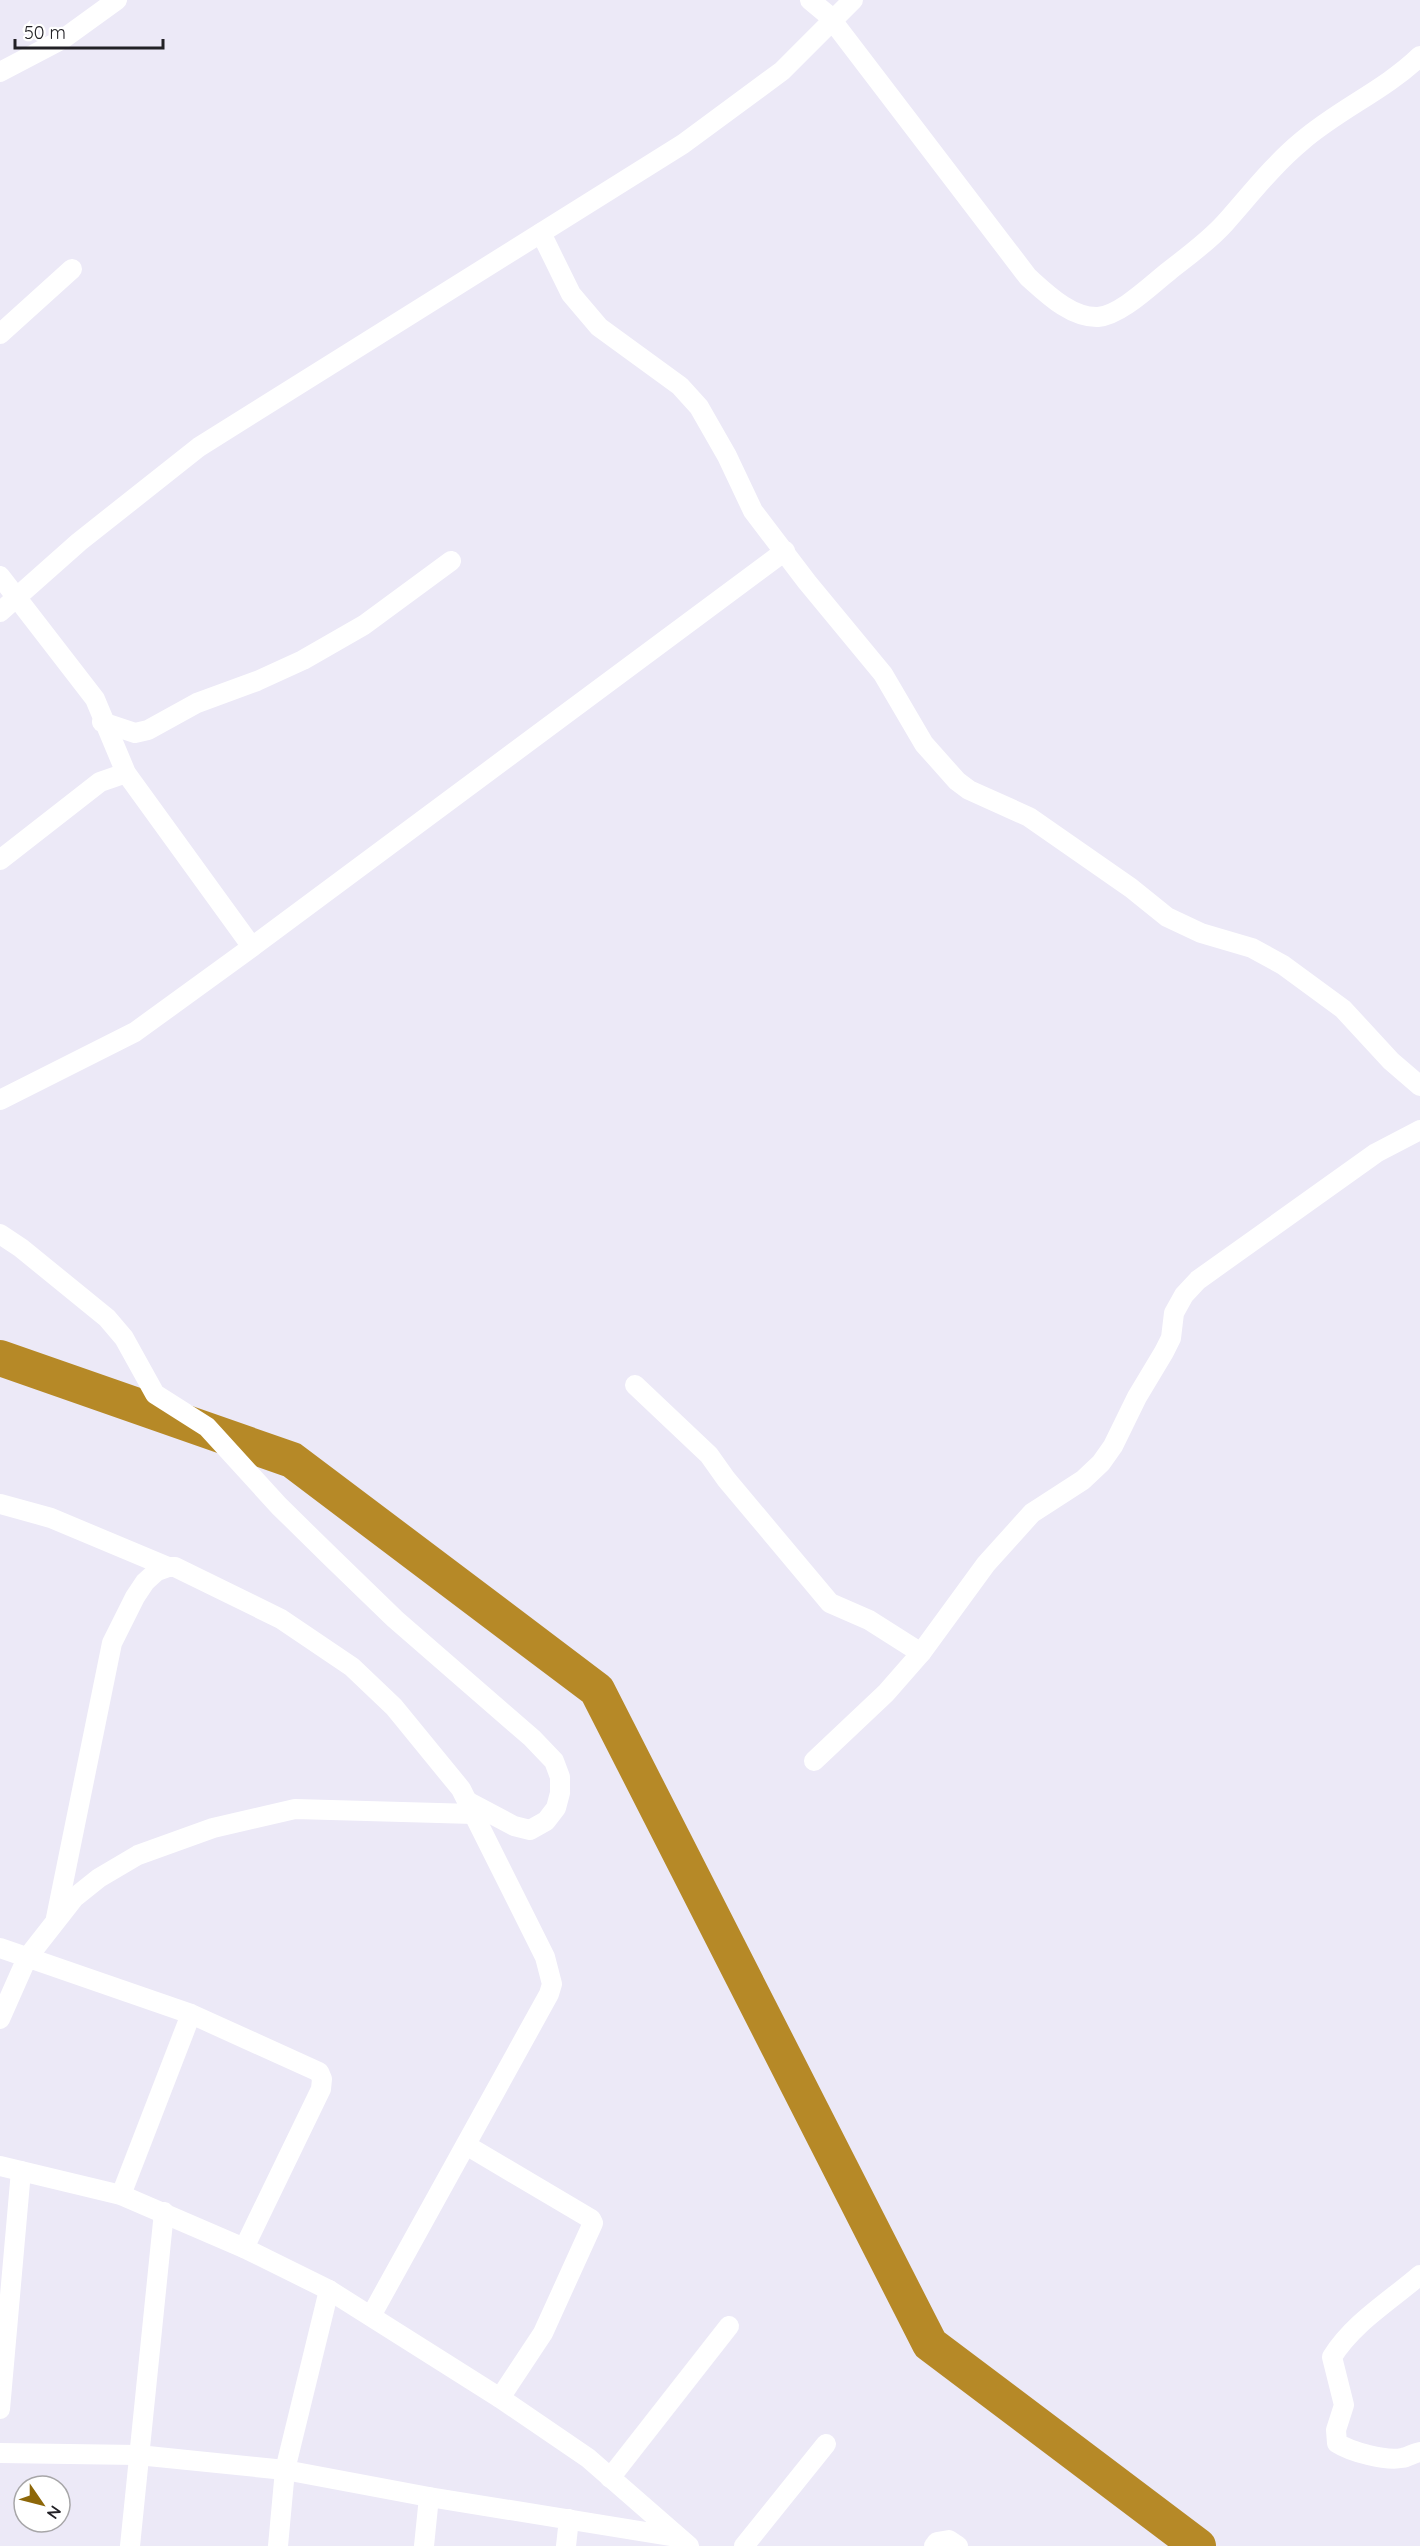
<svg xmlns="http://www.w3.org/2000/svg" width="1420" height="2546" font-family="Quicksand,sans-serif">
	<style>
		.lines { fill: none; stroke-linecap: round; stroke-linejoin: round }
		.river { stroke: #b68927; stroke-width: 36 }
		.street { stroke: #fff; stroke-width: 20 }
	</style>
	<rect width="100%" height="100%" fill="#ece9f7"/>
	<g class="lines">
		<!-- river -->
		<path class="river" d="M0,1358L292,1460L597,1690L930,2344L1198,2546"/>
		<!-- street -->
		<g class="street">
			<path d="M810,0L828,15L1028,277C1047,294 1071,318 1098,317C1121,315 1151,285 1169,271C1188,256 1209,241 1225,223C1250,195 1273,165 1302,141C1339,109 1385,90 1420,56"/>
			<path d="M0,72L63,39L117,0"/>
			<path d="M541,233L571,294L599,327L680,386L699,407L727,456L753,511L807,582L883,674L924,744L957,781L969,790L1029,817L1131,888L1167,917L1201,933L1252,948L1283,965L1343,1009L1391,1061L1420,1086"/>
			<path d="M0,334L72,269"/>
			<path d="M0,576L95,699L126,773L252,947"/>
			<path d="M0,612L79,542L199,447L683,144L782,71L853,0"/>
			<path d="M102,722L135,733L148,730L197,703L257,681L303,660L364,625L451,561"/>
			<path d="M0,860L100,782L126,773"/>
			<path d="M0,1100L135,1032L252,947L785,551"/>
			<path d="M0,1234L21,1248L107,1318L124,1338L155,1394L207,1427L279,1506L332,1558L395,1619L532,1738L554,1761L560,1777V1793L556,1808L546,1821L530,1830L514,1826L467,1801"/>
			<path d="M635,1385L709,1455L726,1479L830,1603L869,1620L921,1653"/>
			<path d="M0,1504L51,1518L168,1567H175L281,1619L352,1667L394,1707L461,1789L545,1957L552,1984L549,1994L371,2316"/>
			<path d="M814,1761L886,1693L921,1653L986,1564L1032,1513L1083,1480L1101,1463L1113,1446L1137,1397L1164,1352L1171,1338L1174,1313L1184,1295L1198,1280L1376,1153L1420,1130"/>
			<path d="M56,1918L112,1643L135,1597L145,1582L157,1571L168,1567"/>
			<path d="M0,1948L191,2014L319,2072L322,2079L321,2089L244,2248"/>
			<path d="M0,2019L27,1958L74,1898L99,1878L138,1855L213,1828L295,1809L474,1814"/>
			<path d="M466,2145L591,2219L593,2223L543,2333L500,2398"/>
			<path d="M0,2166L121,2195L244,2248L329,2290L500,2398L588,2458L689,2546"/>
			<path d="M121,2195L191,2014"/>
			<path d="M1420,2275C1390,2301 1353,2323 1332,2357L1344,2405L1336,2430L1337,2443C1351,2452 1385,2461 1402,2458C1408,2457 1414,2453 1420,2452"/>
			<path d="M0,2409L21,2171"/>
			<path d="M0,2453L138,2455L285,2470L429,2497L677,2537"/>
			<path d="M610,2478L729,2326"/>
			<path d="M130,2546L164,2212"/>
			<path d="M278,2546L285,2470L329,2290"/>
			<path d="M424,2546L429,2497"/>
			<path d="M566,2546L569,2519"/>
			<path d="M744,2546L826,2444"/>
			<path d="M934,2546L937,2542L949,2540L958,2546"/>
		</g>
	</g>
	<!-- north arrow -->
	<g transform="translate(42 2504) rotate(125)"><circle r="28" fill="#ffffff" stroke="#a7a6a8" stroke-width="1.5"/>
	<path d="M0-4.5L10 22L0 15L-10 22Z" fill="#8d6709"/>
	<text y="-9" font-size="16" font-weight="bold" text-anchor="middle" fill="#222126">N</text>
	</g>
	<!-- scale -->
	<path d="M15 39v9h148v-9" fill="none" stroke="#222126" stroke-width="3"/>
	<text x="24" y="39" font-size="18" fill="#222126" stroke="#ffffff" stroke-width="4.5" paint-order="stroke">50 m</text>
</svg>
